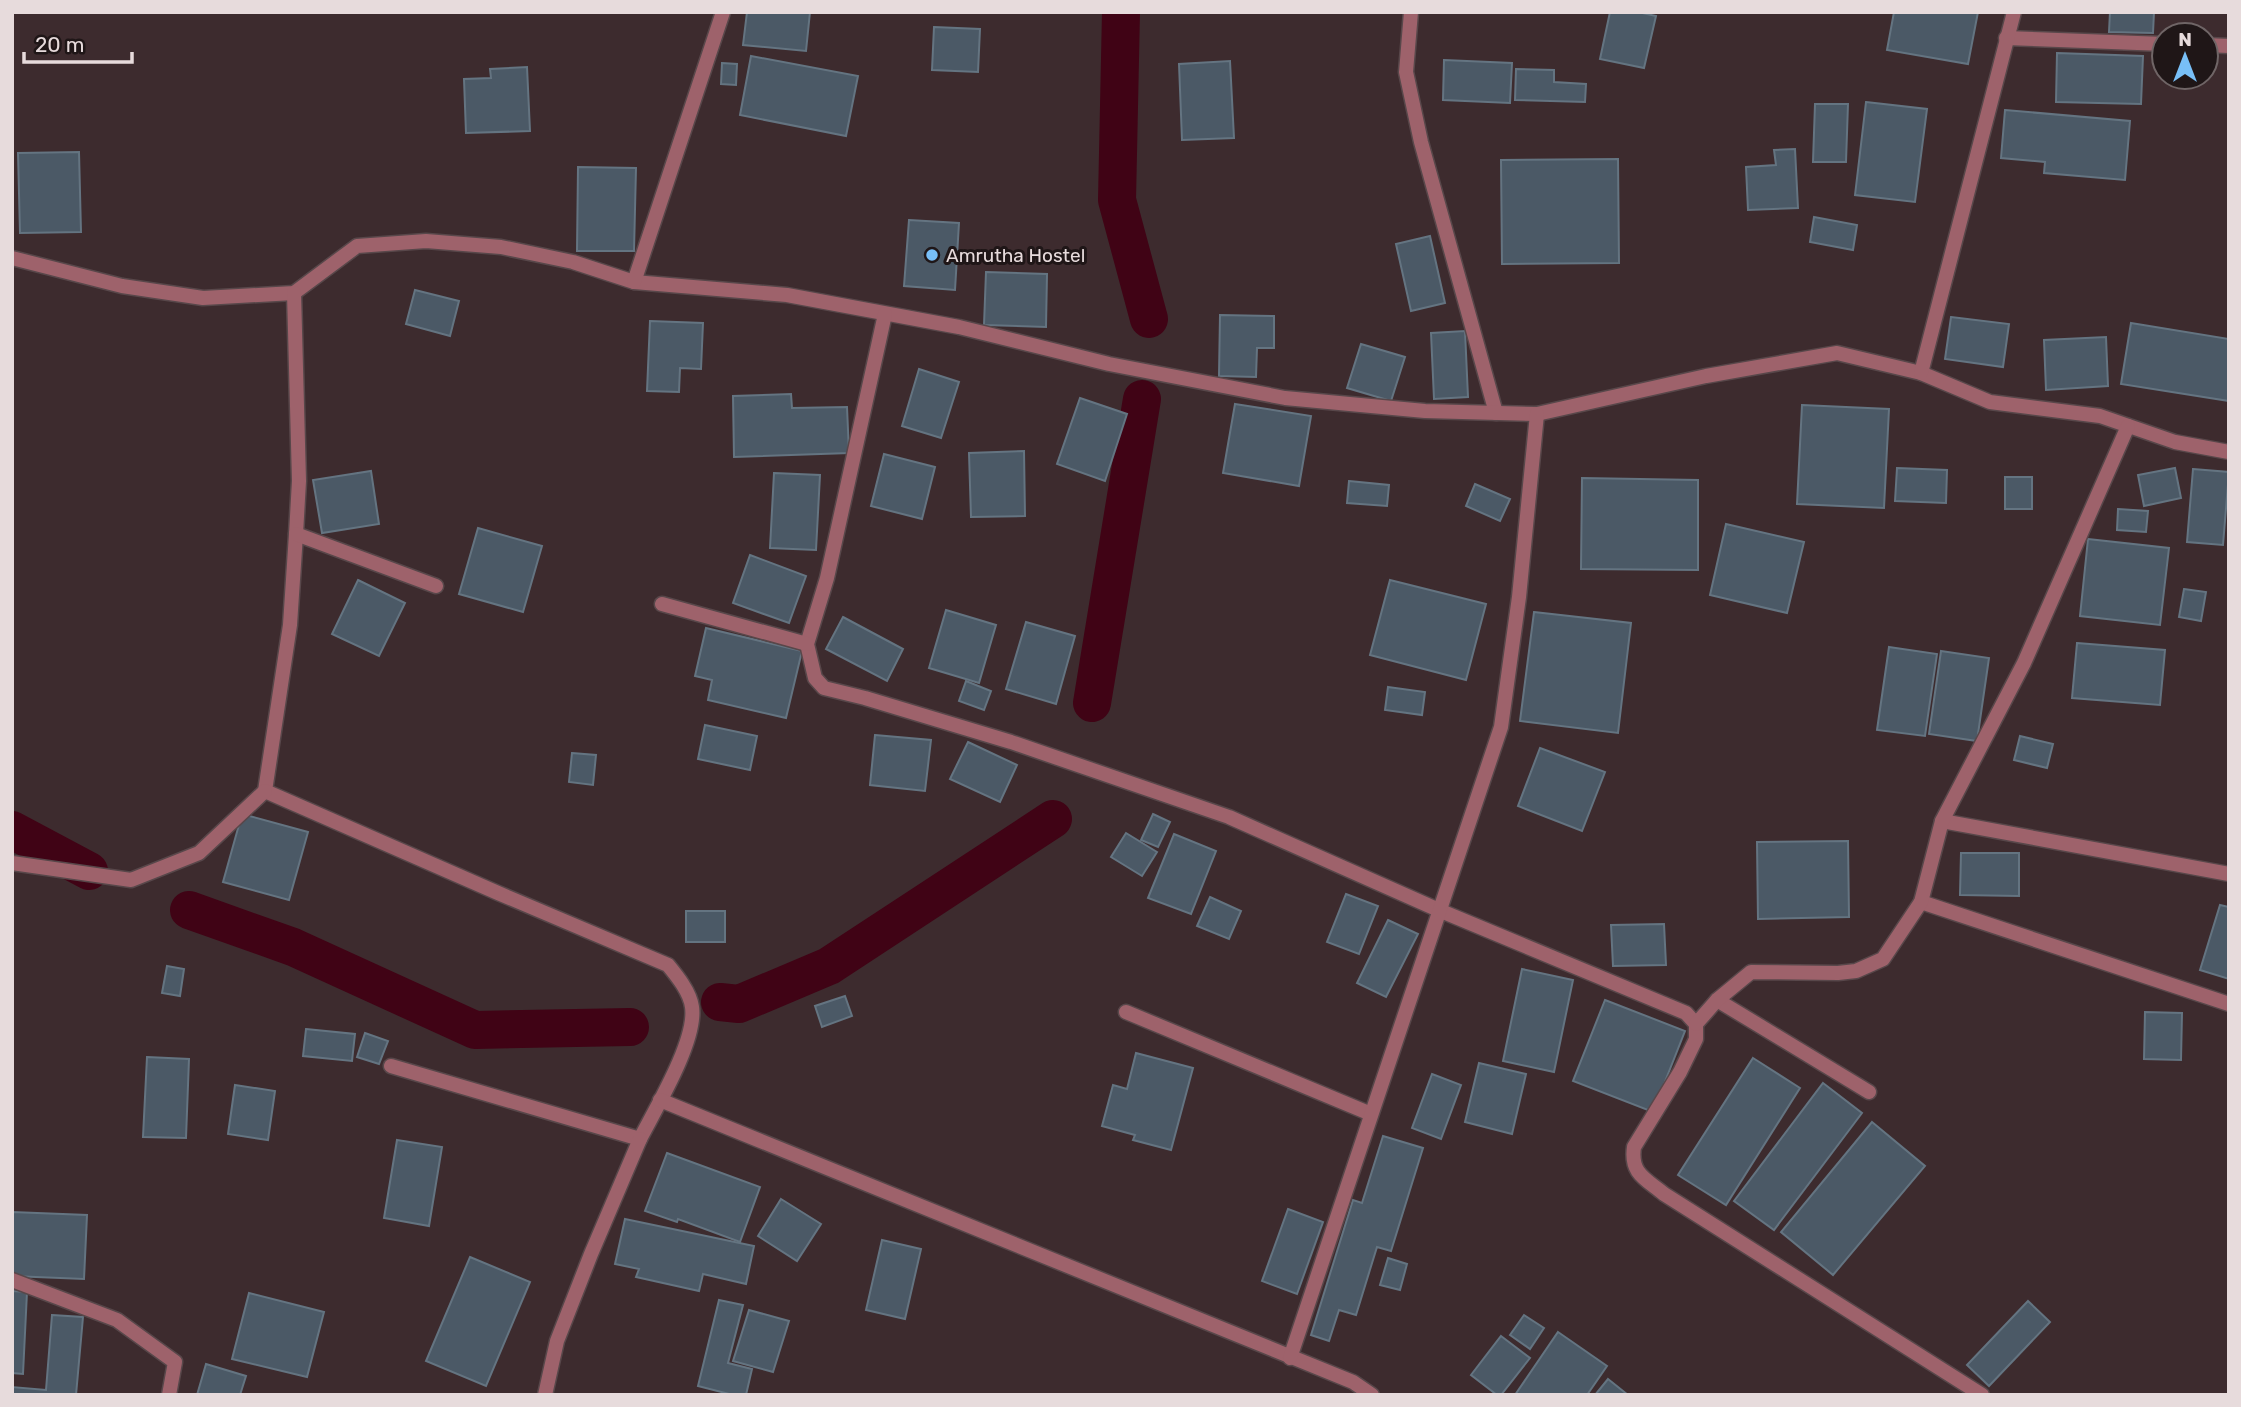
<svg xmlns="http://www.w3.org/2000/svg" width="2241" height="1407" font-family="Rubik,sans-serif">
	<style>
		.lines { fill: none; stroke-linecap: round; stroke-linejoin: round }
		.canal { stroke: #400315; stroke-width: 38 }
		.building { fill: #4b5966; stroke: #647481; stroke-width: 2 }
		.minor-casing { stroke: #58474a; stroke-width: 17 }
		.minor { stroke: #9e626b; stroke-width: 14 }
		.poi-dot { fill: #78bff7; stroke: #1f1617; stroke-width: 2.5 }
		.labels { text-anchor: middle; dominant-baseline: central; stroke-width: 6; stroke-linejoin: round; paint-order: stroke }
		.poi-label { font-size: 19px; fill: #e7dbdc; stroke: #1f1617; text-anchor: start }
	</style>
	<rect width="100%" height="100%" fill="#3d2b2e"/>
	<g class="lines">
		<!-- canal -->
		<g class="canal">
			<path d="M1121,12L1117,200L1149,319"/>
			<path d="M1092,703L1142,399"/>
			<path d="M12,830L89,871"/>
			<path d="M189,910L293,947L475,1030L630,1027"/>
			<path d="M720,1002L739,1004L829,966L1053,819"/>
		</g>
	</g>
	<!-- building -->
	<g class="building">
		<path d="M747,12H810L806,51L743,45Z"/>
		<path d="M1610,12H1638L1656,16L1644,68L1600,59Z"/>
		<path d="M1894,12H1978L1968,64L1887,50Z"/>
		<path d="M2110,12H2154L2153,33L2109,32Z"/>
		<path d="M934,27L980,29L978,72L932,70Z"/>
		<path d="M2057,53L2143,56L2141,104L2056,102Z"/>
		<path d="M751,56L858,76L846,136L740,115Z"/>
		<path d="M1444,60L1512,63L1510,103L1443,100Z"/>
		<path d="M1230,61L1234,138L1182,140L1179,64Z"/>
		<path d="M722,63L737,64L736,85L721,84Z"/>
		<path d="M527,67L530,131L466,133L464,79L491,78L490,69Z"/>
		<path d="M1516,69L1554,70V82L1586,84L1585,102L1515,100Z"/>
		<path d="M1866,102L1927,109L1915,202L1855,195Z"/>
		<path d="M1815,104H1848L1846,162H1813Z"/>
		<path d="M2005,110L2130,121L2125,180L2044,173L2045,162L2001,158Z"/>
		<path d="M1795,149L1798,208L1748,210L1746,167L1776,165L1774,150Z"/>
		<path d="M79,152L81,232L20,233L18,153Z"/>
		<path d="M1618,159L1619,263L1502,264L1501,160Z"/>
		<path d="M578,167L636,168L634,251H577Z"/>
		<path d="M1814,217L1857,225L1853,250L1810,242Z"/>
		<path d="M909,220L959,223L955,290L904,286Z"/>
		<path d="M1430,236L1445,303L1411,311L1396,244Z"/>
		<path d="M986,272L1047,274L1046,327L984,325Z"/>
		<path d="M415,290L459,301L450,336L406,324Z"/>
		<path d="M1220,315L1274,316V348H1257L1256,377L1219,376Z"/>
		<path d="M1951,317L2009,324L2003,367L1945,359Z"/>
		<path d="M650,321L703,323L701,369L680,368L679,392L647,391Z"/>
		<path d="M2131,323L2229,339V401L2121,384Z"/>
		<path d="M1465,331L1468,397L1434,399L1431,333Z"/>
		<path d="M2106,337L2108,386L2046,390L2044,340Z"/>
		<path d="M1361,344L1405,357L1391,401L1347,388Z"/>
		<path d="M919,369L959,382L941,438L902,426Z"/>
		<path d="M791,394L792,408L847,407L849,453L734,457L733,396Z"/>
		<path d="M1080,398L1127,414L1105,481L1057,464Z"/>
		<path d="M1235,404L1311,416L1299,486L1223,473Z"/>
		<path d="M1802,405L1889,409L1884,508L1797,504Z"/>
		<path d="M1024,451L1025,516L971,517L969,453Z"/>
		<path d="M884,454L935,467L922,519L871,506Z"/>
		<path d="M1897,468L1947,470L1946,503L1895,501Z"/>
		<path d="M2175,468L2181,498L2144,506L2138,475Z"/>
		<path d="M2193,469L2229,472L2223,545L2187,542Z"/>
		<path d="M371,471L379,524L322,533L313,480Z"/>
		<path d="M774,473L820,475L816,550L770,548Z"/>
		<rect x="2005" y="477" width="27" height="32"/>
		<path d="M1582,478L1698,480V570L1581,569Z"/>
		<path d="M1349,481L1389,485L1387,506L1347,503Z"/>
		<path d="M1475,484L1510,499L1500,521L1466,506Z"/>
		<path d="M2118,509L2148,511L2146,532L2117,530Z"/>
		<path d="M1726,524L1804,542L1787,613L1710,595Z"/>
		<path d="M478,528L542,546L523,612L459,594Z"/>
		<path d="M2088,539L2169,548L2160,625L2080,616Z"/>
		<path d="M750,555L806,576L789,623L733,603Z"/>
		<path d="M358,580L405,603L379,656L332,634Z"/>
		<path d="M1390,580L1486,604L1466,680L1370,655Z"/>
		<path d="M2184,589L2206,592L2201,621L2179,617Z"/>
		<path d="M946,610L996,625L979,683L929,668Z"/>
		<path d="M1534,612L1631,623L1618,733L1520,721Z"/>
		<path d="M843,617L903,649L887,681L826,649Z"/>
		<path d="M1026,622L1075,636L1056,704L1006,689Z"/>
		<path d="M706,628L802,651L786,718L708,700L712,680L695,676Z"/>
		<path d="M2077,643L2165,650L2160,705L2072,698Z"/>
		<path d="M1889,647L1937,654L1925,736L1877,730Z"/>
		<path d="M1941,651L1989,658L1977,741L1929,734Z"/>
		<path d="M966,681L991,691L984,710L959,701Z"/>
		<path d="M1388,687L1425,692L1422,715L1385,710Z"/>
		<path d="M705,725L757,736L750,770L698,759Z"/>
		<path d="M875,735L931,740L925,791L870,785Z"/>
		<path d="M2020,736L2053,744L2047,768L2014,760Z"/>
		<path d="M968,742L1017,765L1000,802L950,779Z"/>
		<path d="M1540,748L1605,772L1582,831L1518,806Z"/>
		<path d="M572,753L596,755L593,785L569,782Z"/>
		<path d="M242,814L308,832L289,900L223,882Z"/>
		<path d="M1153,814L1170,822L1158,847L1141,840Z"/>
		<path d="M1126,833L1157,852L1142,876L1111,857Z"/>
		<path d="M1174,834L1216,851L1191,914L1148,898Z"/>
		<path d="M1848,841L1849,917L1758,919L1757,842Z"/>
		<path d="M1961,853H2019V896L1960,895Z"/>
		<path d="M1346,894L1378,906L1359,954L1327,942Z"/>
		<path d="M1210,897L1241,911L1229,939L1197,926Z"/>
		<path d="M2220,905L2229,907V979L2200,970Z"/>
		<rect x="686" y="911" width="39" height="31"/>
		<path d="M1388,920L1418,934L1386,997L1357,983Z"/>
		<path d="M1664,924L1666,965L1613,966L1611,925Z"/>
		<path d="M167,966L184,969L180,996L162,993Z"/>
		<path d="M1522,969L1573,980L1554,1072L1503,1061Z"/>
		<path d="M845,996L852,1016L822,1027L815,1006Z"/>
		<path d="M1605,1000L1685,1031L1653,1112L1573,1081Z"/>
		<path d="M2145,1012L2182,1013L2181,1060L2144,1059Z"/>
		<path d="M306,1029L355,1034L352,1061L303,1056Z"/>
		<path d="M365,1033L388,1041L379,1064L357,1057Z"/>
		<path d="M1136,1053L1193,1068L1171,1150L1133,1140L1135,1135L1102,1126L1113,1085L1127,1089Z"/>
		<path d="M147,1057L189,1059L186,1138L143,1137Z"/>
		<path d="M1753,1058L1800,1088L1726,1205L1678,1175Z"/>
		<path d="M1479,1063L1526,1074L1512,1134L1465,1122Z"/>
		<path d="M1432,1074L1461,1085L1441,1139L1412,1128Z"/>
		<path d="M1823,1083L1862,1113L1774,1230L1734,1201Z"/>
		<path d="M235,1085L275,1091L268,1140L228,1134Z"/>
		<path d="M1872,1122L1925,1166L1833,1275L1781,1232Z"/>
		<path d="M1383,1136L1423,1148L1391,1251L1377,1247L1356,1315L1339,1310L1329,1341L1311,1335L1353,1200L1362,1203Z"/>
		<path d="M397,1140L442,1147L429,1226L384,1218Z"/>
		<path d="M667,1153L760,1187L740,1242L678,1219L677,1222L645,1211Z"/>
		<path d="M781,1199L821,1224L797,1261L758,1236Z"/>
		<path d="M1288,1209L1323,1222L1297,1294L1262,1281Z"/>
		<path d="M12,1212L87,1215L84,1279L12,1276Z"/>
		<path d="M625,1219L754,1246L746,1284L703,1274L699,1291L636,1277L639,1269L615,1264Z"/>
		<path d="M882,1240L921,1249L905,1319L866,1310Z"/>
		<path d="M470,1257L530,1282L486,1386L426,1361Z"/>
		<path d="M1388,1258L1407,1264L1400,1290L1380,1285Z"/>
		<path d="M12,1291L27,1292L23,1374L12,1373Z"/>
		<path d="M249,1293L324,1312L307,1377L232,1359Z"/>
		<path d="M719,1300L743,1305L728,1363L752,1369L746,1395H733L698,1386Z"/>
		<path d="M2028,1301L2050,1322L1989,1386L1967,1365Z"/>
		<path d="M749,1310L789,1321L773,1372L733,1361Z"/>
		<path d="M52,1315L83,1317L76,1395H12V1387L46,1390Z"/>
		<path d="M1524,1315L1544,1328L1530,1349L1510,1335Z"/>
		<path d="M1558,1332L1607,1366L1587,1395H1515Z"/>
		<path d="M1501,1336L1530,1358L1501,1395H1497L1471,1375Z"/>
		<path d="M206,1364L246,1376L240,1395H197Z"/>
		<path d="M1608,1379L1628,1395H1595Z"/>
	</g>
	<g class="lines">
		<defs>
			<g id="minor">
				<path d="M1411,12L1406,72L1421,142L1496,413"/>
				<path d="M2006,38L2164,44"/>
				<path d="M2206,45L2229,46"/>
				<path d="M12,258L122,286L203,298L294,293L357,246L426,241L501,247L573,262L634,282L787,295L959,327L1109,364L1285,398L1425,411L1537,414L1706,376L1837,353L1921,373L1990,402L2100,416L2175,442L2229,452"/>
				<path d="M634,282L723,12"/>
				<path d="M294,293L299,481L296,534L290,625L265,791L498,893L668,965C677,976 690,992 692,1007C697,1040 656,1108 640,1139L391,1066"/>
				<path d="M885,314L827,578L807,644L815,678L824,688L865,698L1011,742L1229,817L1441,911L1686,1013L1696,1024V1039L1680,1072L1634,1147C1630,1174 1646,1179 1664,1194L1982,1395"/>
				<path d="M1921,373L2014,12"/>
				<path d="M296,534L436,586"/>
				<path d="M662,604L807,644"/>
				<path d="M1942,821L2229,874"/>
				<path d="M12,863L131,880L199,853L265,791"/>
				<path d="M1921,902L2229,1004"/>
				<path d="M1717,1000L1869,1092"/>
				<path d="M1126,1012L1371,1114"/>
				<path d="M1696,1024L1717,1000L1751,972L1838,973L1856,971L1883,959L1921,902L1942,821L2024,663L2128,426"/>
				<path d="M660,1100L1353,1382L1372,1395"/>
				<path d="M12,1280L117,1320L175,1362L169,1395"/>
				<path d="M1290,1358L1501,727L1519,597L1537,414"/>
				<path d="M545,1395L557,1341L591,1254L640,1139"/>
			</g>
		</defs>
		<!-- minor casing -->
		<use href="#minor" class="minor-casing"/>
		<!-- minor -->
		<use href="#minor" class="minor"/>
	</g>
	<!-- markers -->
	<circle class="poi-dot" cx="932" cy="255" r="7"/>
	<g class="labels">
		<!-- poi labels -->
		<g class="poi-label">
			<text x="946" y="255">Amrutha Hostel</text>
		</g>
	</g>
	<!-- border -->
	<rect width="2241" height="1407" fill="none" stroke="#e7dbdc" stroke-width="28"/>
	<!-- north arrow -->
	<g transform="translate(2185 56)"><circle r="33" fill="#1f1617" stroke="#6f6566" stroke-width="2"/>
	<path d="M0-5L12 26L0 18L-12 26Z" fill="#78bff7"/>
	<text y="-10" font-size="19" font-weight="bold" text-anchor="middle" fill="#e7dbdc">N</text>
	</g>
	<!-- scale -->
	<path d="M24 52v10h108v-10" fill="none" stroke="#e7dbdc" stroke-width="3.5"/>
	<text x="35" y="52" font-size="21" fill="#e7dbdc" stroke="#1f1617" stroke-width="5" paint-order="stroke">20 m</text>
</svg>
